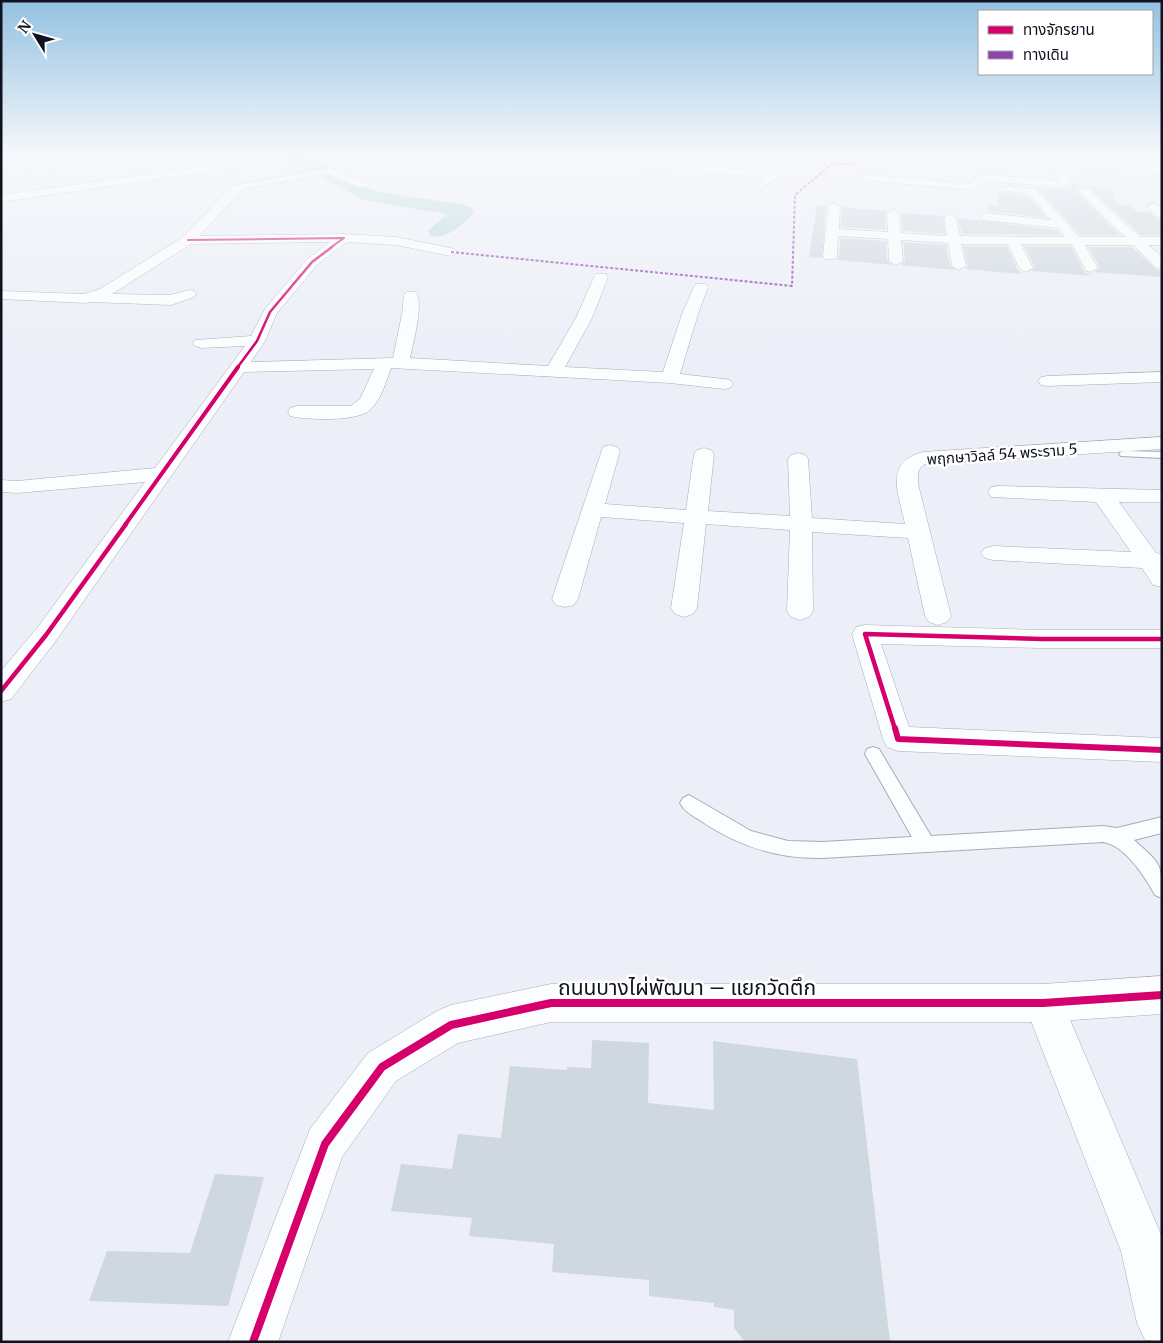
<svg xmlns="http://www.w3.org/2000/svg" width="1163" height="1343" font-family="Merriweather,'Noto Sans Thai',serif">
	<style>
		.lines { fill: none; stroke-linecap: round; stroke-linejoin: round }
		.river { fill: #b5d4d8; fill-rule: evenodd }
		.building { fill: #cfd7df }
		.service-casing { stroke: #a8abb4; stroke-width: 2 }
		.minor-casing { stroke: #a8abb4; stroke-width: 1 }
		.tertiary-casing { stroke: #a8abb4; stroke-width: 1 }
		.path { stroke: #d5d6d9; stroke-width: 1; stroke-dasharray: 0.5 2; stroke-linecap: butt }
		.service { fill: #fcfdfe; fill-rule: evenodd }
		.minor { fill: #fcfdfe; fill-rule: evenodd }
		.tertiary { fill: #fcfdfe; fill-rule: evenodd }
		.quiet { stroke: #8e44ad; stroke-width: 2; stroke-dasharray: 3 2; stroke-linecap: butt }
		.cycleway-far5-casing { stroke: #fff; stroke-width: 3 }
		.cycleway-far4-casing { stroke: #fff; stroke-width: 4.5 }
		.cycleway-far3-casing { stroke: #fff; stroke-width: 6 }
		.cycleway-far2-casing { stroke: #fff; stroke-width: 8 }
		.cycleway-far1-casing { stroke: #fff; stroke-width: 9 }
		.cycleway-casing { stroke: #fff; stroke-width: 11 }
		.cycleway-far5 { stroke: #d6006c; stroke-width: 2 }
		.cycleway-far4 { stroke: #d6006c; stroke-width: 2.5 }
		.cycleway-far3 { stroke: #d6006c; stroke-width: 4 }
		.cycleway-far2 { stroke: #d6006c; stroke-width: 4.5 }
		.cycleway-far1 { stroke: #d6006c; stroke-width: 6 }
		.cycleway { stroke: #d6006c; stroke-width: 8 }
		.labels { text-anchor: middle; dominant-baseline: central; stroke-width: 5; stroke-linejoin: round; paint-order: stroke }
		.far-street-label { font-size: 15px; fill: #10131f; stroke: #fff }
		.near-street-label { font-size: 21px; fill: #10131f; stroke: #fff }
	</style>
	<rect width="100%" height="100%" fill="#eceff7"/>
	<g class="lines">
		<!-- river -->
		<path class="river" d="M282,156H300L320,161L375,191L464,205L471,207L474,211C465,224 447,239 431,236L428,231L447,214L363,200L308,169L288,164Z"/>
	</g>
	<!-- building -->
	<g class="building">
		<path d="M1073,184L1112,188L1116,204L1129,205L1138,212H1150L1157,218L1162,220V235H1141L1088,187H1080L1076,191L1120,235H1080L1037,188L1031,187L1060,189L1070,187Z"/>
		<path d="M1002,190L1006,193L1028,196L1047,218L988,211V205L998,206V196Z"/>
		<path d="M817,205L826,206L822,258L809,257Z"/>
		<path d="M842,207L887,211L885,213L886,230L841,227Z"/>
		<path d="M901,213L943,216L945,234L903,231Z"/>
		<path d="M958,218L1057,230L1061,235L962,234Z"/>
		<path d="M840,238L886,241L887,261L892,265L837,260L839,256Z"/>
		<path d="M903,242L946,245L950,266L956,270L900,265L905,261Z"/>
		<path d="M963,246H1007L1017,269L1022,274L965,269L968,266Z"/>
		<path d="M1024,246H1071L1084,272L1092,276L1031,271L1035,267Z"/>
		<path d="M1088,247H1132L1156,269L1162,271V277L1095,272L1100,267Z"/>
		<path d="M592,1040L649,1043L648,1103L714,1110L713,1041L857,1059L890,1342H745L734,1328V1310L714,1307V1303L649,1296V1280L552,1272L554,1244L469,1236L472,1218L391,1211L401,1164L452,1169L458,1134L501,1138L510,1066L567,1070V1067L591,1068Z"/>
		<path d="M215,1174L264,1177L228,1306L89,1301L107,1251L190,1253Z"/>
	</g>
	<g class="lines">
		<defs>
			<g id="service">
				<path d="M435,156H444L415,164L399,160L402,158L415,160Z"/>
				<path d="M1125,451L1162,452V458L1121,456L1119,454L1121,452Z"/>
				<path d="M873,747L879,749L931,836L1103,826L1117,828L1162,817V833L1134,840C1160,864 1162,861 1162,898L1155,895C1145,877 1125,845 1103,842L822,858C777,859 738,846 701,821C693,816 684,811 680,803L683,798L689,795L751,831L788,841L822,842L912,837L865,754L867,749Z"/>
			</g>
			<g id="minor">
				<path d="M142,156H158L153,159L143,158Z"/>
				<path d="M253,156H263L266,160L255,165L1,202V195L255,159Z"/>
				<path d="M576,156H591L592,157L587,160L577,158Z"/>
				<path d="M954,156H1001L1162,167V173L1062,166L1072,183L1070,185L1060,187L986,181L981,187L972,190L861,180L856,177L861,174L971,184L979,175L983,174L1059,181L1052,166L959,159Z"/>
				<path d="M794,158L799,161L798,163L761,189L755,186L765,177L622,166L617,163L622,160L773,172Z"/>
				<path d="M329,168L367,183L369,185L363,188L359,187L328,174L243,189L199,236L344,234L396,237L451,248L458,252L451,256L396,245L347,242L317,265L277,313L265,341L251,362L393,358L402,314L404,295L406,292H416C424,303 413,344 410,358L548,366L576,318L594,277L596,274H606L608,277L592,318L565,367L663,372L682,314L694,287L696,284H706L708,287L698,314L680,374L724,379L730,380L733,384L730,388L724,389L670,383L391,368C386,382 381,400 370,410C357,422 307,420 290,416L288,412L290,408L297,406H351L360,399L374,369L244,372L55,642L11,699L1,702V671L37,628L145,482L17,493L1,492V480L17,481L155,468L245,346L201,348L195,346L193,343L195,340L251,336L265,309L307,259L330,242L191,244L112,294L170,295L189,290L194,291L196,294L194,297L171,305L91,302L85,303L1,299V291L84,294L100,289L183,237L232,186Z"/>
				<path d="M1010,186L1036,189L1079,237H1125L1078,191L1080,189H1088L1140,237H1162V245H1148L1162,257V269L1157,268L1133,245H1085L1098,268L1091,272L1086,271L1072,244H1021L1033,268L1026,272L1019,268L1008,244H961L966,266L959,270L952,266L948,243L901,240L903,261L896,265L889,261L888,239L838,236L837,256L835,259H825L823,256L828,207L834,203L840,207L839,229L888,232L887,213L893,209L899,213L901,233L947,236L944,218L950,214L956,218L960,236L1065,237L1058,228L983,220L981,217L987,213L1051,220L1029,194L1006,191L1004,189L1006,187Z"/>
				<path d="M1153,203L1162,208V218L1158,217L1147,207Z"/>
				<path d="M1162,372V382L1047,386L1041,385L1038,381L1041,377L1047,376Z"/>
				<path d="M1162,437V449L925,464C917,468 918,475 918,484L951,616L947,622L938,625L929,622L925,616L908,538L812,532L813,611L809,617L800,620L791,617L787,611L790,530L706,524L697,608L693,614L684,617L675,614L671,608L684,523L601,517L578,599L574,605L565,607L556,605L552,599L603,447L610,445L617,447L620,451L605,504L686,510L694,454L697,450L704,448L711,450L714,454L708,511L790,516L788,459L791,455L798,453L805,455L808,459L812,518L905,524C899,495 883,462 923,452Z"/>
				<path d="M999,486L1162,490V502H1119L1156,553L1162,554V587L1153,585L1142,568L993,560L985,558L981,553L985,548L993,546L1131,552L1096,502L991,497L988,492L991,487Z"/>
				<path d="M865,625L1041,630H1162V648H1041L881,644L909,727L1162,738V762L898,751L887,747L883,739L852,634L856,627Z"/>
				<path d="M1043,984L1057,989L1162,1237V1342L1145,1340L1137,1323L1121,1251L1024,1003L1029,989Z"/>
			</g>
			<path id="tertiary" d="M1162,976V1014L1043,1022H551L458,1043L396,1081L342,1157L278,1342H228L310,1129L368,1053L437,1011L451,1005L551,984H1043Z"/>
		</defs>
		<!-- service casing -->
		<use href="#service" class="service-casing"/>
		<!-- minor casing -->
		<use href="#minor" class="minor-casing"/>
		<!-- tertiary casing -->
		<use href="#tertiary" class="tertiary-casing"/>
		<!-- path -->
		<path class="path" d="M1,179L132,160"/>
		<!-- service -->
		<use href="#service" class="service"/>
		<!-- minor -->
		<use href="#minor" class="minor"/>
		<!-- tertiary -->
		<use href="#tertiary" class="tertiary"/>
		<!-- quiet -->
		<path class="quiet" d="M451,252L792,286L795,195L832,164H856L855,156"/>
		<defs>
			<path id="cycleway-far5" d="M188,240L344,238L330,248"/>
			<path id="cycleway-far4" d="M237,368L257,341L270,312L312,262L332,247"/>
			<path id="cycleway-far3" d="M125,525L238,367"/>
			<g id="cycleway-far2">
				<path d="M1,691L46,635L126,524"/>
				<path d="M895,729L865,634L1041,639H1162"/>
			</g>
			<g id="cycleway-far1">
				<path d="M895,728L898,739L1162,750"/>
				<path d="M1148,996L1162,995"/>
			</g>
			<path id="cycleway" d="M253,1342L325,1144L382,1067L451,1025L551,1003H1043L1162,995"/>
		</defs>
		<!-- cycleway-far5 casing -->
		<use href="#cycleway-far5" class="cycleway-far5-casing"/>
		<!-- cycleway-far4 casing -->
		<use href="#cycleway-far4" class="cycleway-far4-casing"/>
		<!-- cycleway-far3 casing -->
		<use href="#cycleway-far3" class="cycleway-far3-casing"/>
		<!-- cycleway-far2 casing -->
		<use href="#cycleway-far2" class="cycleway-far2-casing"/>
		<!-- cycleway-far1 casing -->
		<use href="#cycleway-far1" class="cycleway-far1-casing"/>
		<!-- cycleway casing -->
		<use href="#cycleway" class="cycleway-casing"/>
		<!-- cycleway-far5 -->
		<use href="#cycleway-far5" class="cycleway-far5"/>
		<!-- cycleway-far4 -->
		<use href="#cycleway-far4" class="cycleway-far4"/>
		<!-- cycleway-far3 -->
		<use href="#cycleway-far3" class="cycleway-far3"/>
		<!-- cycleway-far2 -->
		<use href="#cycleway-far2" class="cycleway-far2"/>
		<!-- cycleway-far1 -->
		<use href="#cycleway-far1" class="cycleway-far1"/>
		<!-- cycleway -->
		<use href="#cycleway" class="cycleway"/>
	</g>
	<!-- sky -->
	<linearGradient id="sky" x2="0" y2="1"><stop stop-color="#93c1e2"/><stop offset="0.45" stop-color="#f6f8fb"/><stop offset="1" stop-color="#f6f8fb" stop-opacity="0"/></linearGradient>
	<rect width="1163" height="344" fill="url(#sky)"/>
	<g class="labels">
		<!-- far-street labels -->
		<g class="far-street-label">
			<text transform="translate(1002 454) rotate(-4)">พฤกษาวิลล์ 54 พระราม 5</text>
		</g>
		<!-- near-street labels -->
		<g class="near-street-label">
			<text x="687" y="987">ถนนบางไผ่พัฒนา – แยกวัดตึก</text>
		</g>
	</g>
	<!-- border -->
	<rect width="1163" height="1343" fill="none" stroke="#10131f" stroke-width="5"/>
	<!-- legend -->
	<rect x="978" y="10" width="175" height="65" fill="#ffffff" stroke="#9fa1a5"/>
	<rect x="988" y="26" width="25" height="8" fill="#d6006c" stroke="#9fa1a5"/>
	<text x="1023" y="35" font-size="15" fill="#10131f">ทางจักรยาน</text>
	<rect x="988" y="51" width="25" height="8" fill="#8e44ad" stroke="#9fa1a5"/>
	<text x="1023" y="60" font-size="15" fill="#10131f">ทางเดิน</text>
	<!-- north arrow -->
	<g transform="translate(35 35) rotate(307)" stroke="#ffffff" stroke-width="4" paint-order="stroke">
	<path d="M0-4L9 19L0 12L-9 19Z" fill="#10131f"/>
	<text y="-8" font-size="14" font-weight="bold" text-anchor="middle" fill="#10131f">N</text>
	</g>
</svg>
